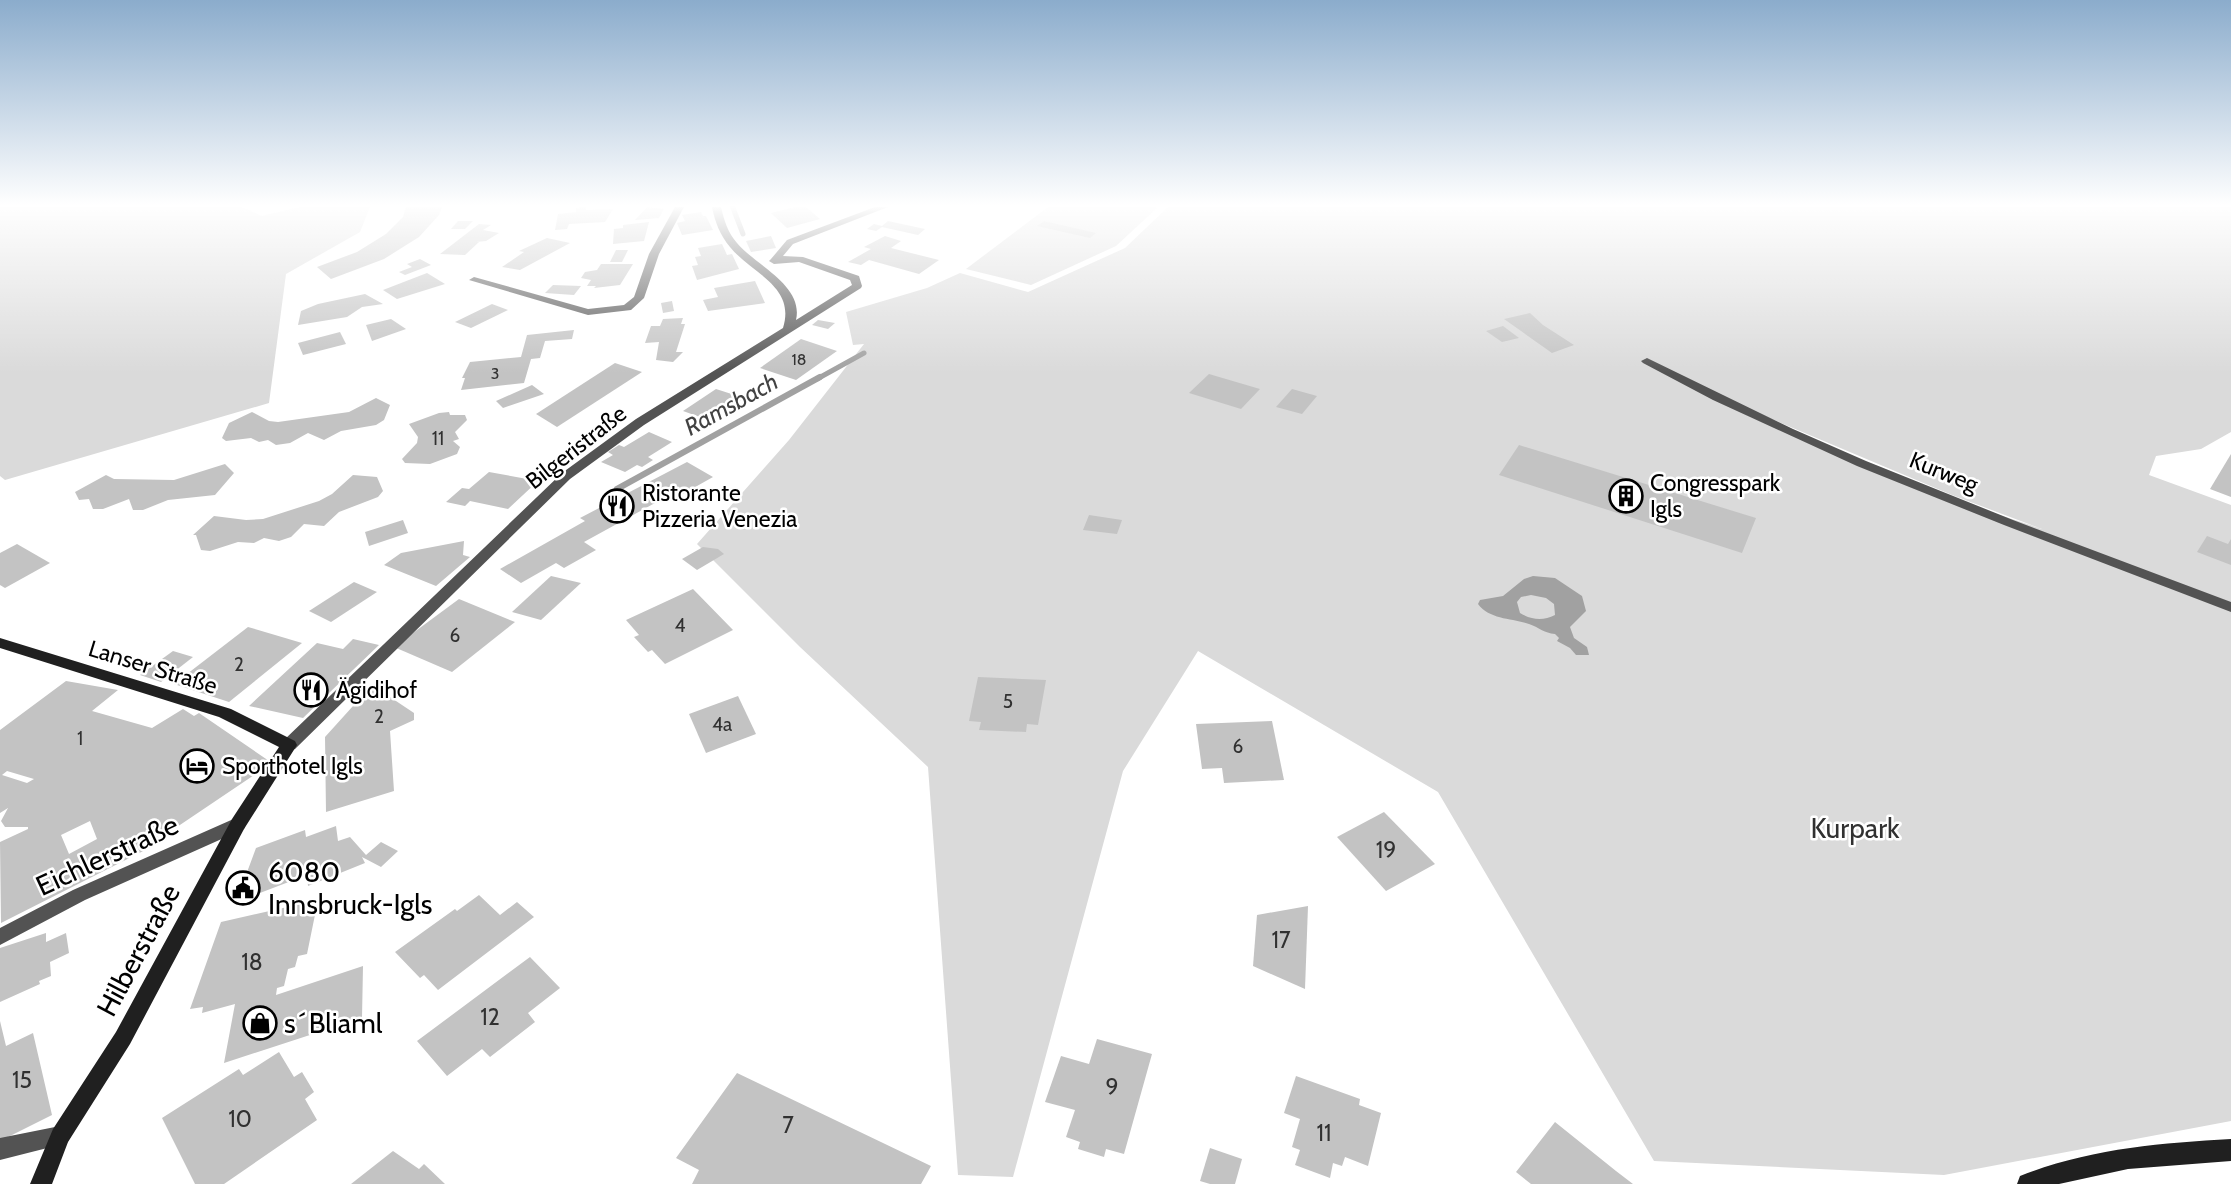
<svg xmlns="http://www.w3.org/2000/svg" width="2231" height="1184" font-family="Cabin,sans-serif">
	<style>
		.green { fill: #dadada; fill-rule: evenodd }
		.water { fill: #a1a1a1; fill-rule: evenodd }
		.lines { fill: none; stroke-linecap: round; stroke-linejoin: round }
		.stream-far1 { stroke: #a1a1a1; stroke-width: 5 }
		.stream { stroke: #a1a1a1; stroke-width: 6 }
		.building { fill: #c3c3c3; fill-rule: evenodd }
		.minor { fill: #535353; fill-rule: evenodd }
		.secondary { fill: #202020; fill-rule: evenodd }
		.labels { text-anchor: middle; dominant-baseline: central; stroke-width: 5; stroke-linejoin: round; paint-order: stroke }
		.far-number-label { font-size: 16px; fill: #313131 }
		.number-label { font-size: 19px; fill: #313131 }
		.street-label { font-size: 23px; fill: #000; stroke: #fff }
		.poi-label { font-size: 23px; fill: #000; stroke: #fff; text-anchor: start }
		.near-number-label { font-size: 23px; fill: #313131 }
		.water-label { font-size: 24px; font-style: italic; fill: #424242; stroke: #fff }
		.near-park-label { font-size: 28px; fill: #313131; stroke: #fff }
		.near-street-label { font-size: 28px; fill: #000; stroke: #fff }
		.near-poi-label { font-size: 28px; fill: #000; stroke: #fff; text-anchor: start }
	</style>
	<rect width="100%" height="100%" fill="#fff"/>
	<!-- green -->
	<g class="green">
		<path d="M0,207H242L262,216L299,207H370L360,232L286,274L269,403L5,480L0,476Z"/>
		<path d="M1048,207H1155L1157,208L1116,246L1031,285L966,269Z"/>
		<path d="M1168,207H2231V432L2201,449L2156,456L2149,475L2231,505V1121L1944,1175L1654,1161L1438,792L1198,651L1123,771L1013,1177L958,1175L928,767L800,647L697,544L789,440L864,344L853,345L846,312L927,288L960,273L1028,292L1125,248ZM1665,374L1952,495L2042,529L1915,487L1753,418Z"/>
	</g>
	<!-- water -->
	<path class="water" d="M1533,576L1555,578L1582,596L1586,611L1570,627L1574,638L1587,647L1589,655H1576L1570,648L1557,641L1559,638L1555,634C1544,633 1540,628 1529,624C1512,618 1490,620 1478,604L1480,600L1503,596L1524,579ZM1531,595L1546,598L1554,604L1555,615C1543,621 1532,620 1520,613L1517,602L1521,597Z"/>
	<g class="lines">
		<!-- stream-far1 -->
		<g class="stream-far1">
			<path d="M733,208L743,234"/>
			<path d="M817,379L864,353"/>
		</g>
		<!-- stream -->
		<path class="stream" d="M617,489L820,377"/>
	</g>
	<!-- building -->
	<g class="building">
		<path d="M406,207H442L439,215L419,237L384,259L331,279L317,267L357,252L386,234L403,217Z"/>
		<path d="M582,207H586V210L613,209L605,222L569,224L567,229L555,230L558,214L576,212V208Z"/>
		<path d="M647,207L664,209L659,218L635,220Z"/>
		<path d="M795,207H806L820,219L787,228L771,213Z"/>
		<path d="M701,212L703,216H706L713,230L682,235L677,223L685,221L682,215Z"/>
		<path d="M458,221H473L465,229H451Z"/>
		<path d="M888,221L925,229L918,235L882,227L876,231L867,229L874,224L882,226Z"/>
		<path d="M1044,221L1096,233L1090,238L1037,226Z"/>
		<path d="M649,222L644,241L613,244L614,229L623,228V225Z"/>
		<path d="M479,224L491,225L483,230L499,233L486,241L476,242H479L465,255L440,254Z"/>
		<path d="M771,236L776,248L751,252L746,241Z"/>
		<path d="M885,236L901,241L891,248L939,260L919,274L869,260L861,265L848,262L871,249L864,247Z"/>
		<path d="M547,238L570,243L520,270L502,267L524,252L519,251Z"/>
		<path d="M722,244L727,255L732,254L739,269L697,280L692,266L698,265L695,257L701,256L698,248Z"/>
		<path d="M616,250H628L622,262H610Z"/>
		<path d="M420,259L431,265L405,275L399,272L412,267L407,264Z"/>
		<path d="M601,264H633L620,285L594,288L596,286H587L591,280L581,278L585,272L597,270Z"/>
		<path d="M427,273L445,284L397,299L383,290Z"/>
		<path d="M755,281L765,303L708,311L703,300L718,297L714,288Z"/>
		<path d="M553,285L581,286L574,295L545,293Z"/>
		<path d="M365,294L383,304L362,307L347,317L298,325L301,311L318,304Z"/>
		<path d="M672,301L674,311L663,313L661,303Z"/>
		<path d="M492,304L508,310L471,328L455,322Z"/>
		<path d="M1530,313L1543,325L1574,345L1552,353L1504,319Z"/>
		<path d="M683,318L681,324H685L676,352H683L673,362L656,360L659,342L645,343L651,326H660L663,319Z"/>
		<path d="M391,319L406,329L372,341L366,325Z"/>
		<path d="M818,320L835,323L828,329L812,325Z"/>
		<path d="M1503,326L1519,338L1502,342L1486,331Z"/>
		<path d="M574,330L572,339L545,341L540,358L531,359L524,383L461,390L465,378H462L470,362L521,357L527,335Z"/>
		<path d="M340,332L346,344L303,355L298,343Z"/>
		<path d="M801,339L837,351L796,380L760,368Z"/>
		<path d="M615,363L642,372L557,427L536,414Z"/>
		<path d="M1209,374L1260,389L1241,409L1189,393Z"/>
		<path d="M532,385L544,394L503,408L496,401Z"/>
		<path d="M716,389L744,398L711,421L683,411Z"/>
		<path d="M1292,389L1317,396L1302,414L1276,407Z"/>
		<path d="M376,398L390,405L384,420L376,425L341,431L324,440L308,433L290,443L276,445L268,440L259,442L251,438L226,441L222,438L229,423L252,412L269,421L278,422L349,412Z"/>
		<path d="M449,412L450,415H465L467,420L455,432L459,439L453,441L460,447L457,454L430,464L405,463L402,459L417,443L418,437L409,424L439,413Z"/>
		<path d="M649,432L672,442L648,457L653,460L642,467L637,465L625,472L601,462L613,455L608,452L619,445L624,447Z"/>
		<path d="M1519,445L1756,518L1742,553L1499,475Z"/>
		<path d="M2231,454V497L2210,489Z"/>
		<path d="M687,462L713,477L681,495L675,492L584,542L596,550L564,568L556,563L521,583L500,569L585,521L580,518Z"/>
		<path d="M225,464L234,473L215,495L168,500L143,510H133L129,499L103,509H93L89,499L79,500L75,492L106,475L114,479L174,480Z"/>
		<path d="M489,472L538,481L508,509L470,501L465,506L446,502L462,488L469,489Z"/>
		<path d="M353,475L377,477L383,491L378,497L339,512L324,526L304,524L291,537L279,541L264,538L254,543L238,542L210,551L201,550L196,535H193L214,516L246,520L263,519L319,501L332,494Z"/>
		<path d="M1089,515L1122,520L1117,534L1083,530Z"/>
		<path d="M403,520L408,533L369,546L365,532Z"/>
		<path d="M2207,536L2228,544L2231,539V565L2197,552Z"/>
		<path d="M464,541L463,555L470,557L436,586L384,565L401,553Z"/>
		<path d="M17,544L50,563L5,588L0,585V553Z"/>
		<path d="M703,547L718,549L724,554L697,570L682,559Z"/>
		<path d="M551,576L581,583L541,620L512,612Z"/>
		<path d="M354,582L377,592L331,622L309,611Z"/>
		<path d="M693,589L733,630L665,664L652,650L648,652L634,637L639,635L626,620Z"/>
		<path d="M459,599L515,622L452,672L394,647Z"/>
		<path d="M248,627L302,643L229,702L174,684Z"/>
		<path d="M353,639L379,645L303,718L249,706L317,643L343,649Z"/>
		<path d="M173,651L193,657L161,682L140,675Z"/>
		<path d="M978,677L1046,680L1038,725L1027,724L1026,732L979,730L981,722L969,721Z"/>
		<path d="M66,681L118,690L92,711L152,728L183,709L194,716L199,713L272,763L171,831L168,829L157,836L163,841L1,923L0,842L28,829V827H5L1,821L8,808L0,813V730ZM7,771L34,779L27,783L2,775ZM90,821L97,839L69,854L61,835Z"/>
		<path d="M372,685L414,713V720L390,731L394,791L326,812L325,737Z"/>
		<path d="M738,696L756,734L706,753L689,714Z"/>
		<path d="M1272,721L1284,780L1224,783L1222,768L1202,769L1196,724Z"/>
		<path d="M1384,812L1435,864L1386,891L1337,837Z"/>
		<path d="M336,826L338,841L350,837L366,855L381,842L398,851L381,867L362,857L365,863L308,886L307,875L236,902L256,848L305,830L306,837Z"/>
		<path d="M479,895L500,915L517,902L534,917L438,990L424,975L420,978L395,952L455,909L457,911Z"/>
		<path d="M305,903L317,905L307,954L298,956L295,967L288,969L284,986L277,988L276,995L363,966L362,1018L224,1063L235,1004L202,1013L203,1007L190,1009L221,922Z"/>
		<path d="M1308,906L1305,989L1253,966L1257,915Z"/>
		<path d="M46,933V942L66,933L69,953L50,962L51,976L39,981L40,984L0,1002V948Z"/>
		<path d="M530,957L560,988L528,1013L535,1022L490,1057L482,1049L447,1076L417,1041Z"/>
		<path d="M0,1021L6,1046L33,1033L52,1115L0,1141Z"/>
		<path d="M1097,1039L1152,1054L1124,1154L1106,1149L1104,1157L1078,1149L1080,1142L1066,1137L1075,1110L1045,1102L1061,1056L1089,1064Z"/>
		<path d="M279,1052L294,1077L302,1072L314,1092L305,1099L317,1120L224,1184H195L162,1118L239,1069L243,1075Z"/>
		<path d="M737,1073L760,1084L931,1166L921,1184H692L699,1170L676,1158Z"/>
		<path d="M1296,1076L1360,1099L1359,1105L1381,1113L1368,1166L1345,1157L1342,1166L1333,1163L1330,1178L1295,1165L1300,1150L1292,1147L1300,1119L1284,1113Z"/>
		<path d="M1555,1122L1616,1171L1633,1184H1531L1516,1172Z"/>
		<path d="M1210,1148L1242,1159L1235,1184H1210L1200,1181Z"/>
		<path d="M393,1151L419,1169L424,1164L445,1184H351Z"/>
	</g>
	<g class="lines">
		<!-- minor -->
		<g class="minor">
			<path d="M675,207H684L659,254L644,298L631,310L588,315L469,280L474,277L588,309L624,305L634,297L649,254Z"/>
			<path d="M712,207H721C724,220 728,233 737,243C755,265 804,285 796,320L852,285L850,280L799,262L774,264L769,261L771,259L787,240L875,207H888L793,244L783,256L803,257L859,276L862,286L861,288L644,425L570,479L295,749L289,751L283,749L281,745L283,741L562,473L636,419L783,328C796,286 752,274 730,247C720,235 715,222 712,207Z"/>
			<path d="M1647,358L1793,429L1866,461L2013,520L2231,602V612L2004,525L1857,466L1713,400L1643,363L1641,361Z"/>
			<path d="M238,817L244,819L246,824L244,829L85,900L0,945V928L73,890Z"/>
			<path d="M60,1126L67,1129L71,1136L67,1143L0,1160V1138Z"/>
		</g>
		<!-- secondary -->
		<g class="secondary">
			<path d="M0,638L231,709L295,741L297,745L244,829L130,1044L68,1142L52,1184H30L53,1129L116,1032L232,819L279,747L219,717L0,648Z"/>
			<path d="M2231,1139V1161L2128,1169L2059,1184H2017L2020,1176C2088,1149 2159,1143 2231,1139Z"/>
		</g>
	</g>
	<!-- sky -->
	<linearGradient id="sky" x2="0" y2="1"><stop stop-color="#8baccc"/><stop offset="0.55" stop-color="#fff"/><stop offset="1" stop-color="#fff" stop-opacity="0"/></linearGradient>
	<rect width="2231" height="373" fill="url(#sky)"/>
	<!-- icons -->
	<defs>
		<symbol id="building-ring" viewBox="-11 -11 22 22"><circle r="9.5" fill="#fff" stroke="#000" stroke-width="1.5"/><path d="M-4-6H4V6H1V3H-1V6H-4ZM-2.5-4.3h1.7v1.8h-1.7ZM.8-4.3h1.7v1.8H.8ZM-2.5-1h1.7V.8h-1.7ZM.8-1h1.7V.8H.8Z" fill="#000"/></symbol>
		<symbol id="restaurant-ring" viewBox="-11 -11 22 22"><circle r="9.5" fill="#fff" stroke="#000" stroke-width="1.5"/><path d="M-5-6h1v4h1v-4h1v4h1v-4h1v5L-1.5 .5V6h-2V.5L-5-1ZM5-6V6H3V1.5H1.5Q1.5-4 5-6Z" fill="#000"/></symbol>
		<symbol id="hotel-ring" viewBox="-11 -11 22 22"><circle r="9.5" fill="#fff" stroke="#000" stroke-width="1.5"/><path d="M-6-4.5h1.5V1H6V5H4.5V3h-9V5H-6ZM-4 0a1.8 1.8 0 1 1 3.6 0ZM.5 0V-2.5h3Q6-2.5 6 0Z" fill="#000"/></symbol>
		<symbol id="civic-ring" viewBox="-11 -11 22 22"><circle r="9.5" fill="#fff" stroke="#000" stroke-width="1.5"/><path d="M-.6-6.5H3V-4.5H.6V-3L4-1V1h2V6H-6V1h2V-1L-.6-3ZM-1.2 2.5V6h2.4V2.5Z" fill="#000"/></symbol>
		<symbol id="shop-ring" viewBox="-11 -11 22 22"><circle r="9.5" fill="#fff" stroke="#000" stroke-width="1.5"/><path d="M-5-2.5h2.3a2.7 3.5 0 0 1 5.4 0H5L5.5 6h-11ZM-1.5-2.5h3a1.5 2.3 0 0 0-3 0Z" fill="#000"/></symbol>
	</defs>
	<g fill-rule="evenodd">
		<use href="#building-ring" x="1607" y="477" width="38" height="38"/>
		<use href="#restaurant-ring" x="598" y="487" width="38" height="38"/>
		<use href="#restaurant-ring" x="292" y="671" width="38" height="38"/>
		<use href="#hotel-ring" x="178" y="747" width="38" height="38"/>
		<use href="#civic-ring" x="224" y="869" width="38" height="38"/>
		<use href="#shop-ring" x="241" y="1004" width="38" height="38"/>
	</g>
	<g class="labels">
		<!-- far-number labels -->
		<g class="far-number-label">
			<text x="799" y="359">18</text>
			<text x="495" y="373">3</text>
		</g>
		<!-- number labels -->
		<g class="number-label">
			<text x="438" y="438">11</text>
			<text x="680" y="625">4</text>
			<text x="455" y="635">6</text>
			<text x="239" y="664">2</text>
			<text x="1008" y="701">5</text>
			<text x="379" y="716">2</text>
			<text x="722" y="724">4a</text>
			<text x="80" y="738">1</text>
			<text x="1238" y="746">6</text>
		</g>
		<!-- street labels -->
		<g class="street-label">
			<text transform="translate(576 447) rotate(-38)">Bilgeristraße</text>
			<text transform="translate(1944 472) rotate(22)">Kurweg</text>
			<text transform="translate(153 667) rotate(17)">Lanser Straße</text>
		</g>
		<!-- poi labels -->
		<g class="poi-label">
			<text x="1650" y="483">Congresspark<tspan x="1650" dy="26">Igls</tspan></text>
			<text x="642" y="493">Ristorante<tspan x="642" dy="26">Pizzeria Venezia</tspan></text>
			<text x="336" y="690">Ägidihof</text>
			<text x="222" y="766">Sporthotel Igls</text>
		</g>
		<!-- near-number labels -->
		<g class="near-number-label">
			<text x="1386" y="850">19</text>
			<text x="1281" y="940">17</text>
			<text x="252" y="962">18</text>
			<text x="490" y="1017">12</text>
			<text x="22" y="1080">15</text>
			<text x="1112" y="1087">9</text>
			<text x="240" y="1119">10</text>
			<text x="788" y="1125">7</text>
			<text x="1324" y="1133">11</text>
		</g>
		<!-- water labels -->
		<g class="water-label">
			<text transform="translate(731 404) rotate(-29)">Ramsbach</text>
		</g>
		<!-- near-park labels -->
		<g class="near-park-label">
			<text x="1855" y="828">Kurpark</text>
		</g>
		<!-- near-street labels -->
		<g class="near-street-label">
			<text transform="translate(107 855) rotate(-25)">Eichlerstraße</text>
			<text transform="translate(138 950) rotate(-62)">Hilberstraße</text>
		</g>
		<!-- near-poi labels -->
		<g class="near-poi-label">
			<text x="268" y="872">6080<tspan x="268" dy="32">Innsbruck-Igls</tspan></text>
			<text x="284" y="1023">s´Bliaml</text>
		</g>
	</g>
</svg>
